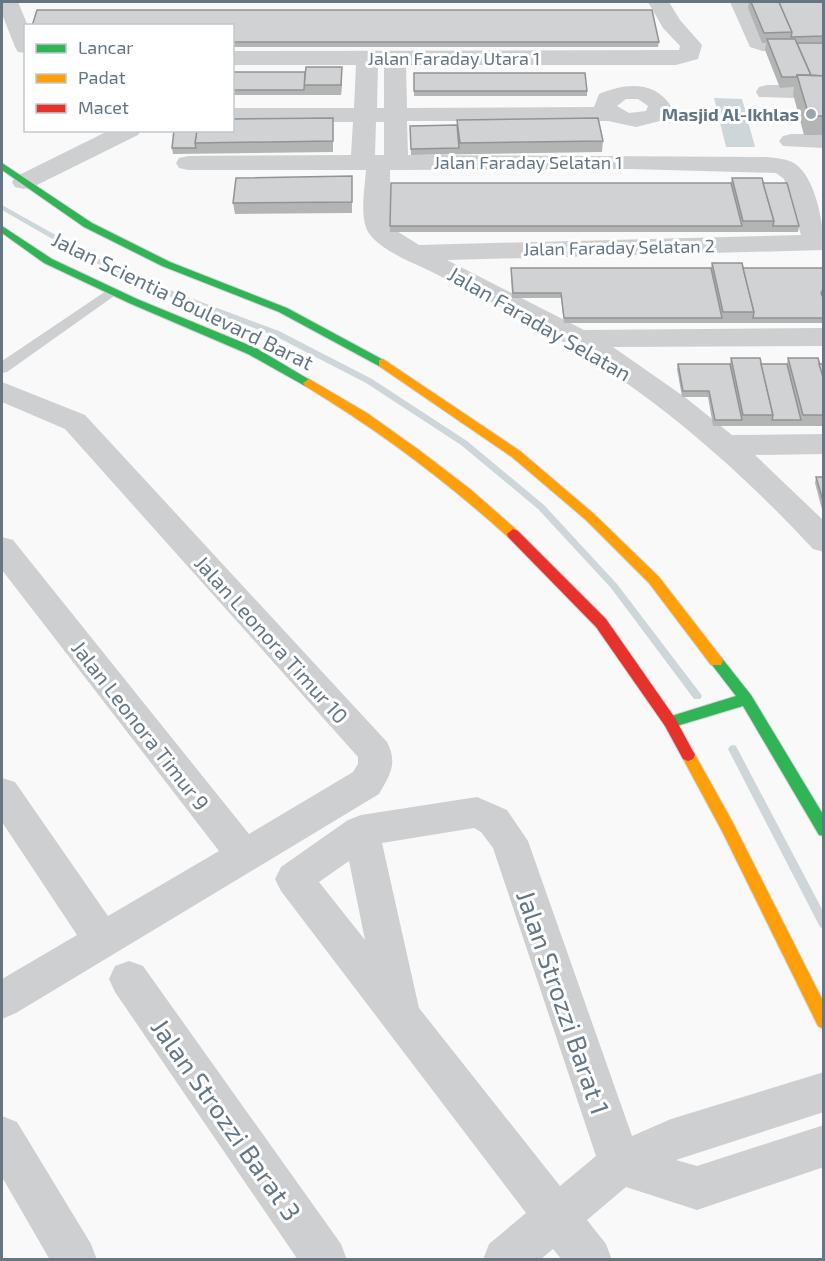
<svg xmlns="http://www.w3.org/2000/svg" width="825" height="1261" font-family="'Exo 2',sans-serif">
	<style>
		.water { fill: #ced6d9 }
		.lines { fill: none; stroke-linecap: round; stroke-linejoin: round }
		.stream { fill: #ced6d9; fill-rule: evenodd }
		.fast-casing { stroke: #d5d6d7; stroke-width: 2 }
		.slow-casing { stroke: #d5d6d7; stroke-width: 2 }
		.jam-casing { stroke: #d5d6d7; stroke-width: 2 }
		.lane { fill: #cecfd0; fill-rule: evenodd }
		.street { fill: #cecfd0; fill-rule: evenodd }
		.fast { fill: #30b455; fill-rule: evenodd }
		.slow { fill: #ff9f0a; fill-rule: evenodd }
		.jam { fill: #e5322d; fill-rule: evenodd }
		.wall { fill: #b3b5b5 }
		.shaded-wall { fill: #929394 }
		.building { fill: #d0d2d3; stroke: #929394; stroke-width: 1.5 }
		.poi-dot { fill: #99a4ac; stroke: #fff; stroke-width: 2 }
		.labels { text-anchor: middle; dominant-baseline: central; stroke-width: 6; stroke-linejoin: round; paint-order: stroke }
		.far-street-label { font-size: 18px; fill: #657683; stroke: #fff }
		.far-poi-label { font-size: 18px; font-weight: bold; fill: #657683; stroke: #fff; text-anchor: end }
		.street-label { font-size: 21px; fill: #657683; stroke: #fff }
		.near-street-label { font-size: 26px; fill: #657683; stroke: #fff }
	</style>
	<rect width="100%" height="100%" fill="#f9f9f9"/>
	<!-- water -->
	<path class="water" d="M714,98L742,99L755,147H726Z"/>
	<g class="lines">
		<!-- stream -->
		<g class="stream">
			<path d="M2,205L93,256L177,293L279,331L372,379L467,441L544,505L617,584L700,693L702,696L700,699H694L611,588L538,509L461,445L366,383L273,335L171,297L89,260L2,210Z"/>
			<path d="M733,745L736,746L824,913V929L820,927L728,749L730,746Z"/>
		</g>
		<defs>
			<g id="fast">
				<path d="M2,163L92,223L170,262L287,308L389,363L383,367L379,366L279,312L162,266L84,227L2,170Z"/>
				<path d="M2,226L52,259L137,299L256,348L315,383L309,387L305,386L248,354L129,303L44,263L2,233Z"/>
				<path d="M716,656L721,657L751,695L824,816V836L819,835L743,706L670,728L665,726L663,722L665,718L736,696L709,661L711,657Z"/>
			</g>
			<g id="slow">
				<path d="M383,359L520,451L594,514L659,577L721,657L723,661L721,665H711L649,583L586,520L512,457L379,366V360Z"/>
				<path d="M309,379L367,413L419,450L470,489L518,531L519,534L518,537H508C445,480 378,430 305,386L303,383Z"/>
				<path d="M688,749L693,751L732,821L824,1003V1029L818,1026L722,831L681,755L683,751Z"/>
			</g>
			<path id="jam" d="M513,529L518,531L606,619L675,718L695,755L693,759L688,761L683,759L665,726L596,627L508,537L507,534Z"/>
		</defs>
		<!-- fast casing -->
		<use href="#fast" class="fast-casing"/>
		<!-- slow casing -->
		<use href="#slow" class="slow-casing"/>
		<!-- jam casing -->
		<use href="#jam" class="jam-casing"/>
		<!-- lane -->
		<path class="lane" d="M112,287L119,291L117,294L7,372L2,373V361Z"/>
		<!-- street -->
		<g class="street">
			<path d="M2,2H18L28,26H26V53L18,52L15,47L2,14Z"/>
			<path d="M648,2H669L680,20L702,45L698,59L676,65H406L407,108L594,107L599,94C625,83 654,80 671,106L664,120L636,127L608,121H407L408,155L767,157C776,158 787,159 794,163C816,177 824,225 824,250L447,260L584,330L824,328V346L613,347L686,398L732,435L824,434V454L755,455L824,521V552L813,549C739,469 656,397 562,341C521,316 477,295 434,273C414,263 386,253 371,236C358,222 365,188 366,170H188L179,168L176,163L179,158L188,156L351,155L353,122H232V108H354L356,65H232V51L679,50L680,46L663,28ZM378,65H384V108H377ZM626,99H638L648,106L646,111L629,113L617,106ZM376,122H384V155H375ZM631,169L776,173L784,179L801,235L419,245L392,228L390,221V170Z"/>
			<path d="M730,2H751L767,38H824V52L762,51L750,47Z"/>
			<path d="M767,85H824V99L759,97L756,92L759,87Z"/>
			<path d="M110,130H141L138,135L33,187L24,189L15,187L12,182L15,177Z"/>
			<path d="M791,134H824V148L783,146L779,141L783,136Z"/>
			<path d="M2,382L85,415L387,742C398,763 390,775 379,794L16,1013L2,1019V979L77,935L2,822V778L15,782L108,916L219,851L2,570V537L13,540L249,834L353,772L358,764V757L65,429L2,402Z"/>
			<path d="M477,797L507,810L528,841L632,1136L671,1119L824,1072V1112L676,1160L697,1166L824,1125V1167L697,1210L626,1187L587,1220L606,1244L612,1260H562L553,1249L540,1260H483L489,1244L526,1213L281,891L275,879L281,867L348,820L361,815ZM474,828L481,832L493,848L596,1156L560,1186L419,1008L382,843ZM349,861L365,940L319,882Z"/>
			<path d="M129,961L143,966L341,1244L347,1260H298L115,992L109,979L115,966Z"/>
			<path d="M2,1116L17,1122L91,1244L97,1260H50L2,1177Z"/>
		</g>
		<!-- fast -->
		<use href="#fast" class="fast"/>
		<!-- slow -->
		<use href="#slow" class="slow"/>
		<!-- jam -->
		<use href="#jam" class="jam"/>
	</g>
	<!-- wall -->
	<g class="wall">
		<path d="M749,2H824V42H796L797,43H824V135H804L793,94L794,87L780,88L765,50L766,43H762L748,8Z"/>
		<path d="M232,26L659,42L658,47H232Z"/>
		<path d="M232,72L342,77L341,95H232Z"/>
		<path d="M414,73L587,91V96H414Z"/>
		<path d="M333,118V152L173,154L172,148L174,130Z"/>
		<path d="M457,120L603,141L602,152L411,155L410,126L457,125Z"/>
		<path d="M352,176V213L235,214L233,203Z"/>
		<path d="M732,178L763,183L799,226L798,232H390L391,183H731Z"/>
		<path d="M712,263L743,268H824V323H564L561,298H512L511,268H711Z"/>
		<path d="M731,358L761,364H787L788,358L824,364V426H713L708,397H682L677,369L678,364H730Z"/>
		<path d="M816,477H824V517L815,483Z"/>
	</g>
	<!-- shaded-wall -->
	<path class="shaded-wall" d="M342,67V77L341,95V85Z"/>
	<!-- building -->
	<g class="building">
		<path d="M751,2H779L792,32L764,33Z"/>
		<path d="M779,2H824V36L791,37L792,32Z"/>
		<path d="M37,10H652L659,42H232V26H32Z"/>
		<path d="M767,39H795L811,75H797V77H782Z"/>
		<path d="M797,43H824V76L811,75Z"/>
		<path d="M306,67H342L341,85H304Z"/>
		<path d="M232,72H305L304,90H232Z"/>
		<path d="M414,73H585L587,91H414Z"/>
		<path d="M797,75L824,76V116H809Z"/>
		<path d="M333,118V141L195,143L197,130H232V119Z"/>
		<path d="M598,118L603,141L460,143L457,120Z"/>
		<path d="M457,125L459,148L411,149L410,126Z"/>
		<path d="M174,130H197L195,143L196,148H172Z"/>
		<path d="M352,176V202L233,203L236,178Z"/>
		<path d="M732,178H762L774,221H743Z"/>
		<path d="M391,183H731L742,226H390Z"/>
		<path d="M763,183H787L799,226H773L774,221Z"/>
		<path d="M712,263H742L754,312H723Z"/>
		<path d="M511,268H711L722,318H564L561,293H513Z"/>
		<path d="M743,268H824V287L821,293L824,300V318H753L754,312Z"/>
		<path d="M731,358H760L773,415H743Z"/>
		<path d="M788,358H818L824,380V415H803Z"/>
		<path d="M678,364H730L742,420H715L709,391H683Z"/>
		<path d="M761,364H787L801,420H772L773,415Z"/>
		<path d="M819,364H824V380Z"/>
		<path d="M816,477H824V504Z"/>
	</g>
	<!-- markers -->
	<circle class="poi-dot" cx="811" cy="114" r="6"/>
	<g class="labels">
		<!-- far-street labels -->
		<g class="far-street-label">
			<text x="454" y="58">Jalan Faraday Utara 1</text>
			<text x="528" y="162">Jalan Faraday Selatan 1</text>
			<text transform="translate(619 247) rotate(-1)">Jalan Faraday Selatan 2</text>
		</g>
		<!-- far-poi labels -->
		<g class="far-poi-label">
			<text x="799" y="114">Masjid Al-Ikhlas</text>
		</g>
		<!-- street labels -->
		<g class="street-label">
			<text transform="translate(183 300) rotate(26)">Jalan Scientia Boulevard Barat</text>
			<text transform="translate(540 323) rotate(30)">Jalan Faraday Selatan</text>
			<text transform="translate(272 639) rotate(48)">Jalan Leonora Timur 10</text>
			<text transform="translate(141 725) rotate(52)">Jalan Leonora Timur 9</text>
		</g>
		<!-- near-street labels -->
		<g class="near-street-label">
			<text transform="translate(564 1002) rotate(71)">Jalan Strozzi Barat 1</text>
			<text transform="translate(227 1119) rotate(55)">Jalan Strozzi Barat 3</text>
		</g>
	</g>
	<!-- border -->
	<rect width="825" height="1261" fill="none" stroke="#657683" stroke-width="6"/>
	<!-- legend -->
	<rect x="24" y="24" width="210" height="108" fill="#ffffff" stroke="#c1c8cd" stroke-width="1.5"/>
	<rect x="36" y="44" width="30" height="9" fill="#30b455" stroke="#c1c8cd" stroke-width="1.5"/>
	<text x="78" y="54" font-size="18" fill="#657683">Lancar</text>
	<rect x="36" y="74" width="30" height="9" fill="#ff9f0a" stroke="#c1c8cd" stroke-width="1.5"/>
	<text x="78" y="84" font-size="18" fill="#657683">Padat</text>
	<rect x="36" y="104" width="30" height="9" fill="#e5322d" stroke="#c1c8cd" stroke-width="1.5"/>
	<text x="78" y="114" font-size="18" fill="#657683">Macet</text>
</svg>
